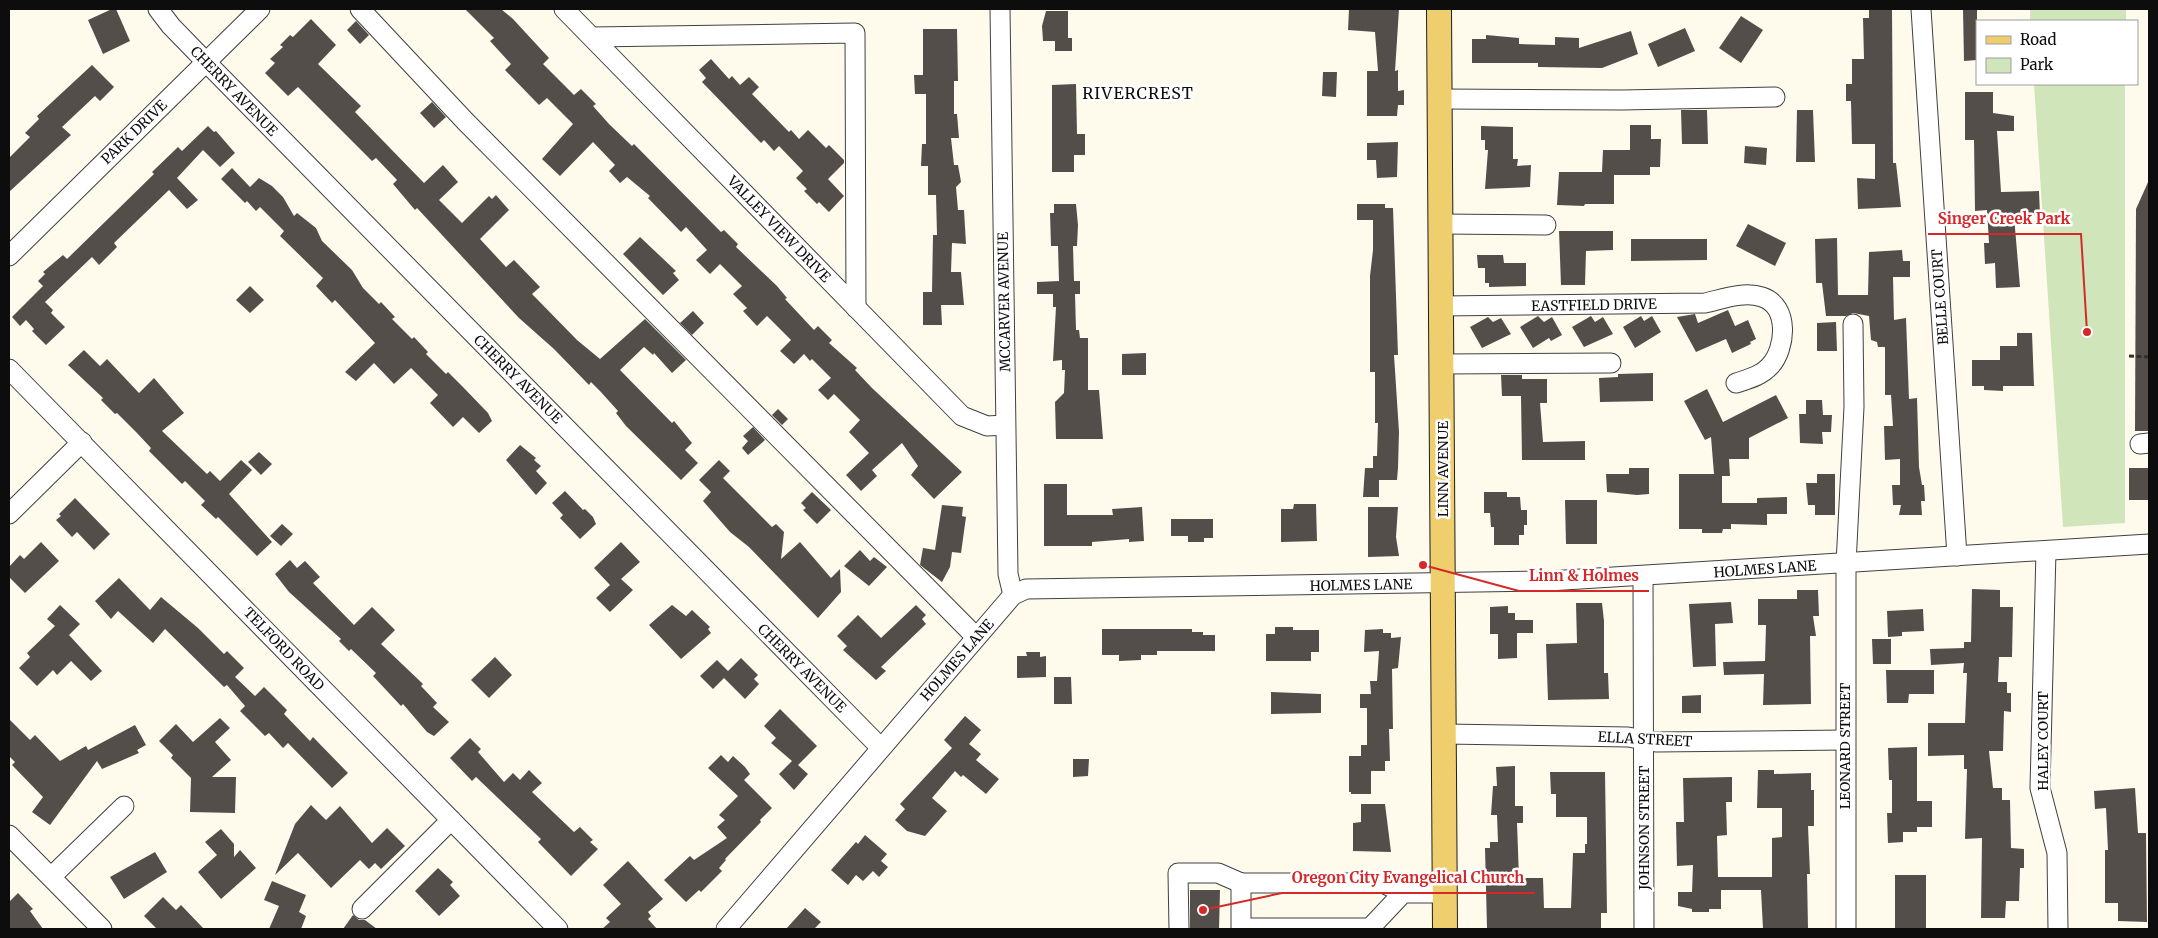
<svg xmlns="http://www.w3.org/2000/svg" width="2158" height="938" font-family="Merriweather,serif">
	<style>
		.green { fill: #d0e6ba }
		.building { fill: #544e4a }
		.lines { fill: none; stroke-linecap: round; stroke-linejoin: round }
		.minor-casing { stroke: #404040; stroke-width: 21 }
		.major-casing { stroke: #1e1e1e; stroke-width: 26 }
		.path { stroke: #2f2f2f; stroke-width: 3; stroke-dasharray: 5 2.5; stroke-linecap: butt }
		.minor { stroke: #fff; stroke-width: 19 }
		.major { stroke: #efcf6d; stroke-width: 24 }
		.labels { text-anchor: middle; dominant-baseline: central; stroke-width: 5; stroke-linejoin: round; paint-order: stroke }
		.street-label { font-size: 14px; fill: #0d0d0d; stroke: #fff }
		.quarter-label { font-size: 16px; letter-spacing: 1px; fill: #0d0d0d; stroke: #fff }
		.leader { fill: none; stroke: #d62828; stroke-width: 2 }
		.callout-dot { fill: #d62828; stroke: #fff; stroke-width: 2 }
		.callout-label { font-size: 15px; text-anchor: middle; font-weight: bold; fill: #d62828; stroke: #fff; stroke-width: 5; stroke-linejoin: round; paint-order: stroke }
	</style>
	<rect width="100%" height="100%" fill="#fefbed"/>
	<!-- green -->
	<g class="green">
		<rect x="2030" y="9" width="96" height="12"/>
		<path d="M2034,84H2125V523L2063,527Z"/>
	</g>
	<!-- building -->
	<g class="building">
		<path d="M112,9H116L130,41L103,54L88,20Z"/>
		<path d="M465,9H501L513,19L549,58L543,64L574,95L581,89L596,104L593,106L609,124L632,146L634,144L721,232L724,230L738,244L736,247L777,286L787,298L785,299L814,330L818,326L832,340L829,343L857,368L855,370L872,388L962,472L934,499L911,475L918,466L902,443L872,470L877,476L861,491L846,475L869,453L849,432L860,420L834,394L828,400L818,390L831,378L812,359L810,361L804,354L794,364L780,351L791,340L767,316L757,326L743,311L747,308L733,294L742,286L720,264L710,274L696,260L707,250L686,227L681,232L648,198L650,196L627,177L620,183L609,171L615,165L593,142L560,176L542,159L573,124L547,98L539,105L505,70L511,64L490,41L494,38Z"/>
		<path d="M1349,9H1399L1395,71L1398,70V91L1404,90V105H1398L1397,116H1367V71H1378L1375,32L1348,30Z"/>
		<path d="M1869,9H1892L1893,163H1896L1901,207L1858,209L1857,178L1875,179V144H1852L1851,101H1846V84H1852V59H1864L1863,18H1869Z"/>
		<path d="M1963,9H1977V60L1964,61Z"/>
		<path d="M1046,11H1068V38H1072V51H1055V41H1043L1042,26Z"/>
		<path d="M1741,16L1763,30L1741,63L1719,48Z"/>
		<path d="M311,19L336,45L318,64L361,106L355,112L424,183L443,165L458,182L439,200L462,223L489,196L492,199L496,195L502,202L509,210L480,239L506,267L514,260L540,287L532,294L577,340L600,359L645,319L686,360L672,373L654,353L653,355L644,347L620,370L672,423L674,421L692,443L685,450L698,463L681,480L626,426L616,413L618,411L600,391L591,382L589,385L554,349L519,318L417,208L415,210L393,184L397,180L376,158L372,161L298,87L288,96L265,73L275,63L270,59L283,47L280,45L290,35L293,37Z"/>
		<path d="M356,21L369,35L360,44L347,30Z"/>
		<path d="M1685,28L1695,51L1658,67L1648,44Z"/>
		<path d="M923,29H957L958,81H954V114H957L959,138H951L954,165H958L960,176L961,182L956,187L958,210H964L966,244L952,243L951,272H961L964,305H941L942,325H923V292H932L933,235H937L936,195H928V166H921L922,144H926V94H915L914,75H923Z"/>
		<path d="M1631,31L1638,54L1602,68L1538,67V63H1472V39H1486V35L1519,38V44L1555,45V37L1579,38V48Z"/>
		<path d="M711,59L729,79L732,76L740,85L749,77L759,87L752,94L789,132L791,130L799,139L808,130L826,148L829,145L844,160V163L828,179L844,196L829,212L819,202L817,204L804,191L807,189L796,178L803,171L779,146L774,151L764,140L761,143L702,82L706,78L699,70Z"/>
		<path d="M92,65L114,87L100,101L95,96L62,127L71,135L9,192V158L30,137L25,133L39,119L37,116Z"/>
		<path d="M1323,72H1337L1336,97L1322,96Z"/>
		<path d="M1076,84L1077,134H1085V155H1074V172H1052V85Z"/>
		<path d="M1965,92H1993V113L2014,116V131H1997L2001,192L2039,191L2040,215L2014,216L2020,287L1996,288L1995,263L1985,264L1984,243H1989L1987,210L1975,211L1974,140H1965Z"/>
		<path d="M432,102L446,117L434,128L420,113Z"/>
		<path d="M1681,110H1707L1708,144H1682Z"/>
		<path d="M1797,110H1813L1815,162H1796Z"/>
		<path d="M1630,125H1651V139H1661L1660,167H1650V175H1614V204H1585L1584,206L1557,205L1559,172H1602L1603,150H1630Z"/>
		<path d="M208,126L214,132L216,131L235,153L220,167L203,150L177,178L198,200L187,209L169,190L114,243L117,247L99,265L92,257L45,302L53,310L51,313L65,327L46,345L32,331L34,329L26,320L20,326L12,317L43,286L38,281L45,274L43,272L63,255L67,259L154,174L152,172L178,147L182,151Z"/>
		<path d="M1481,126L1513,127V159H1518L1517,166L1531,165L1530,187L1485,189L1488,150H1485V140H1481Z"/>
		<path d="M1398,142L1397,177L1377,178L1376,160H1367V143Z"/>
		<path d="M1745,146L1767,148L1766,165L1744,163Z"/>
		<path d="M232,168L250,187L259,178L272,186L283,197L294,216L297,213L316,228L322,241L352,270L363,288L379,304L381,302L395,317L392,319L412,339L414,337L428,352L426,354L446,374L448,372L462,386L488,413L492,421L479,433L463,417L453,427L430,403L438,395L411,368L394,384L374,363L356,381L345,372L375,343L335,300L332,303L316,286L323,278L280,236L284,231L260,207L256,211L247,201L245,203L221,179Z"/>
		<path d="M2149,180V431H2135L2136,209Z"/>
		<path d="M1054,204H1076L1078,225L1077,246H1073L1074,281H1080V294H1075L1076,330H1079L1080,338H1088V390H1099L1103,439H1056L1055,402L1064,393L1065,370H1062V360L1053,361L1056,307H1053V294H1037V282L1059,281L1058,246H1051L1050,213H1054Z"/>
		<path d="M1357,204H1385V208H1393L1398,355H1394L1399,432L1398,468L1397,480H1379V497H1363L1365,468H1373V456H1377L1378,423H1375V372H1370V276L1373,250V220H1357Z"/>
		<path d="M1748,224L1786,243L1775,266L1736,246Z"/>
		<path d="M1559,231H1613V250L1586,251L1585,285H1561Z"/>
		<path d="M640,237L676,271L673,273L679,280L663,295L623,254Z"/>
		<path d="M1837,238L1838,295H1868L1869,252L1902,250L1903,261H1910V277H1893L1894,320L1906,318L1909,399L1917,398L1919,467L1922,485H1924L1925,501H1921L1922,515H1899L1901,505H1893L1892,485H1900V459L1885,460L1884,426H1893L1891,395H1885V347H1878L1877,342L1871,340L1869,316L1853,313L1846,316H1826L1822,283H1816L1815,239Z"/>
		<path d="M1631,239H1707V260L1631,261Z"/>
		<path d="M1477,255H1503L1504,263H1526V286L1489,287V283H1485V268H1478Z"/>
		<path d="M250,286L264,300L250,313L236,300Z"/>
		<path d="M1728,310L1735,326L1748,320L1756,339L1750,342L1751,344L1732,353L1726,339L1696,352L1677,317L1695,314L1698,323Z"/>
		<path d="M693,311L704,323L692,335L680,323Z"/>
		<path d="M1538,316L1544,322L1552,317L1562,335L1551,341L1549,338L1533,348L1520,327Z"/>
		<path d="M1591,316L1595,322L1603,317L1613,334L1584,347L1572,327Z"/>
		<path d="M1641,316L1644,321L1652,316L1661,332L1635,348L1623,327Z"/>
		<path d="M1488,317L1493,322L1501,318L1511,334L1482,348L1470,327Z"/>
		<path d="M1836,322L1837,351H1817V323Z"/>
		<path d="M2017,333H2032L2034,386H2003V391L1984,390V386H1972V360H2000V346H2017Z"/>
		<path d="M84,350L100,366L107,359L139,393L154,378L184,413L162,431L207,474L210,471L220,481L241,460L252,470L229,494L272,542L257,556L218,517L216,519L201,505L205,501L185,481L182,484L149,451L151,448L137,433L117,413L115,414L101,400L103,398L68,365Z"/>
		<path d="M1146,353V375H1122V354Z"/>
		<path d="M1653,373V401L1600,402L1599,378L1618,377V374Z"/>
		<path d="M1501,375H1522V379H1547V403H1540L1543,442L1585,441V460H1522L1521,396H1502Z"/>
		<path d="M1707,389L1723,422L1776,395L1788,418L1749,438V459H1729L1730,476H1722V503H1757V498L1787,497V514H1767V525L1731,524V529H1723L1722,533H1702V529H1679V474H1714L1711,437L1705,440L1684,401Z"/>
		<path d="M1806,400H1822L1823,415H1832L1831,432H1822L1823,444L1800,443L1799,414H1806Z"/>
		<path d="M778,409L788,419L782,425L772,415Z"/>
		<path d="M753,427L765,440L748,455L742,448L748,441L743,436Z"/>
		<path d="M520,445L536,458L534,460L541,466L536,471L547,483L536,495L506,460Z"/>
		<path d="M259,452L272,464L261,475L248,462Z"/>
		<path d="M719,460L730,471L723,478L772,527L776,524L784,532L781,559L800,542L831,578L840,569L841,592L818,618L749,547L730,532L703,501L711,492L699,480Z"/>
		<path d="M1629,468H1649V494L1637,495L1607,492L1606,474H1629Z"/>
		<rect x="2129" y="468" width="20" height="32"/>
		<path d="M1817,474H1835V515H1815V505H1808L1806,483H1817Z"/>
		<path d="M1044,484H1067V515H1113L1112,509L1142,507L1144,541L1129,542V539L1092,542V546H1044Z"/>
		<path d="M565,491L583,510L585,509L593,517L596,524L580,539L560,518L563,515L552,503Z"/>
		<path d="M812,492L831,510L817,524L803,510L806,508L801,503Z"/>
		<path d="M1484,492H1507V497H1520L1521,510H1527V525H1524V535H1519V545H1494V527H1491L1490,513H1484Z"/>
		<path d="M75,498L110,534L94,550L77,532L72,537L56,520L61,516L59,514Z"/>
		<path d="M1565,500H1597V544H1566Z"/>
		<path d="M1294,504H1316L1317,541L1281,542V509H1293Z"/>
		<path d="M942,505L963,507L962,516L966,517L961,553L952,552L950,567L942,582L920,565L923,548L935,550Z"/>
		<path d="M1368,507H1398L1396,537L1399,556L1368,557Z"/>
		<path d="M1171,519H1213V538H1204V542H1188V536H1171Z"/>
		<path d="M282,524L293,534L281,546L270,536Z"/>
		<path d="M41,542L59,561L25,593L9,577V567L20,555L24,559Z"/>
		<path d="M621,542L640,562L621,579L633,590L610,612L596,598L610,585L594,568Z"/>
		<path d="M860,550L870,561L874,557L887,567L869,586L844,566Z"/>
		<path d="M290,560L297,568L305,561L320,577L313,583L354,625L372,607L395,630L381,644L423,684L421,686L437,703L433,707L449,722L434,736L427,732L403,704L401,706L373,676L376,673L351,649L349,651L339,641L341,639L289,592L275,574Z"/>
		<path d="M119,578L150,610L161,597L198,628L224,654L227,651L244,668L235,677L255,696L264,687L287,710L284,714L310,741L313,737L348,773L332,788L288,743L283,748L269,733L265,736L240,711L245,706L227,685L224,687L165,629L153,643L118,611L111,619L95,601Z"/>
		<path d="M1972,589L2000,590V607H2013L2012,657H1999L1998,682H2007V693H2011V712L2004,711L2003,751H1989L1993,788H2002V800H2010L2011,848L2024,849V868H2020L2019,901H2006L2005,918H1981L1982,838L1965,839L1967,769H1964V755L1928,756V723H1965L1967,673H1963L1964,663L1931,665L1930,649L1964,648V642H1971Z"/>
		<path d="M1797,590H1818L1819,616H1813L1816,636H1810L1811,704L1763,705L1764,674L1724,675L1723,662L1765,661L1766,625H1758V599H1797Z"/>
		<path d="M1731,602L1733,623L1715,624L1716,666L1693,667L1689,604Z"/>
		<path d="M1576,603H1602L1604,621V673H1608L1609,699L1548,700L1546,644L1577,643Z"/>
		<path d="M60,605L80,624L69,635L102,671L91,681L71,661L57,675L53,670L37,686L19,668L30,657L27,653L55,626L47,619Z"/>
		<path d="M672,605L686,616L692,610L710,627L708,629L711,633L681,659L649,625Z"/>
		<path d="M916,605L926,615L922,619L926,624L881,667L886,671L876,680L843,650L847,646L837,636L858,615L881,638Z"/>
		<path d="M1508,606V613H1515V620H1533V633H1517V658L1498,659V634H1490V607Z"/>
		<path d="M1923,609L1924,631L1902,632V636L1888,637L1887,611Z"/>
		<path d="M1275,627H1293V630H1319V652H1311V661H1266V634H1275Z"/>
		<path d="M1102,629H1192V632H1203V635H1215V651H1157V655H1141V660L1119,661V655H1102Z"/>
		<path d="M1383,629V633H1391V638L1401,637L1398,668L1392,669L1393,729H1389L1390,761H1385V771H1371V794H1351V792H1349V756H1361V745H1367V708H1360V694H1371L1370,681H1377L1379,651L1364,652L1365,630Z"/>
		<path d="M1872,639H1891V664H1873Z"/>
		<path d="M1026,652H1040V657L1046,656V677L1017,678V656H1027Z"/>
		<path d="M495,657L512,675L489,698L471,680Z"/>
		<path d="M741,658L758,675L754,679L759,684L745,699L724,678L713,689L700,676L717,660L728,671Z"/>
		<path d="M1886,670H1934V694H1909L1908,703H1887Z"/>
		<path d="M1054,677H1071L1072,704H1054Z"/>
		<path d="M1271,692L1321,694V713L1271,714Z"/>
		<path d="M1701,695V713H1682V696Z"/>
		<path d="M780,709L817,746L798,765L808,774L794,790L779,774L792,761L771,743L776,738L764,726Z"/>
		<path d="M965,716L981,730L969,744L981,754L976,760L999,779L986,794L963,775L961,777L955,771L932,798L947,811L925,836L907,831L895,820L905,809L900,804L952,748L944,740Z"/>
		<path d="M220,718L230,728L215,742L231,760L212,777H236L235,813L190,812L191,778L171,758L173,755L159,741L176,724L193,742Z"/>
		<path d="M9,719L30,740L35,735L60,761L86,746L88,750L135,725L146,745L137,750L139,753L102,769L97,761L50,825L32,812L43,797L12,765L15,762L9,756Z"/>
		<path d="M470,738L481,749L478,752L504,782L513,773L520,780L529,770L542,783L532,792L574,832L580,827L593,840L590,842L598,849L571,876L538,842L541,839L476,777L472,781L450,758Z"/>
		<path d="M1917,747V801H1932V827H1917V832H1903V842L1888,843L1887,813H1892V780H1889L1888,748Z"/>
		<path d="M721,755L728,762L733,756L745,767L750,774L744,780L772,808L760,820L761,822L725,859L726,860L719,868L722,871L701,892L699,890L686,902L664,880L690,856L694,860L727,838L717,827L725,820L719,815L738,796L708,768Z"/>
		<path d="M1073,759H1089L1088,776L1073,777Z"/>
		<path d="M1515,766V806H1523V823H1517L1519,878H1543L1544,908H1571L1573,853H1585V844H1587V817H1556V794H1551L1550,772H1605L1607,913H1601V929H1487L1485,848H1490V842H1498L1497,815H1491L1493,786H1497L1496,767Z"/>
		<path d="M1758,770H1774V774L1811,773V790H1814V826H1808L1810,874H1807L1808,929H1763L1761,890H1721V909H1709V912H1692V909L1678,906V892H1692L1693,865L1677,866L1676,822H1684L1683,778L1732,777V802H1726L1727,835L1717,836L1718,877H1772V838L1782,837V808H1757Z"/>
		<path d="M2135,788L2138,833H2146L2147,922L2118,921V903H2105V850H2108L2106,808L2095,809L2094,791Z"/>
		<path d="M1361,804H1385L1391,852L1353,851V823L1361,822Z"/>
		<path d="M311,805L326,820L340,806L372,843L387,828L405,846L381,869L375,863L369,869L360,860L331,888L298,853L275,875L295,824Z"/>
		<path d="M221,829L234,844V857L240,850L256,868L221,899L198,872L217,855L205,842Z"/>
		<path d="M865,835L887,854L881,861L888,867L879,877L873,871L863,881L856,875L848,885L831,870L856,842L858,844Z"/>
		<path d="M155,852L167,872L124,899L110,877Z"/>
		<path d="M628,861L663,899L648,912L651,916L648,919L657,929H602L610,922L606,918L621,904L603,885Z"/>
		<path d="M438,868L453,882L450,885L460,896L439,916L415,891Z"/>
		<rect x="1895" y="875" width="31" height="54"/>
		<path d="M272,881L306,895L299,912L306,916L301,929H269L279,906L264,900Z"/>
		<path d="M1190,890H1220L1219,929H1190Z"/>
		<path d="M18,893L33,909L30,911L43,929H9V902Z"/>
		<path d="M163,897L176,910L181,905L204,929H157L144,916Z"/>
		<path d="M805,908L821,922L814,929H786Z"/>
		<path d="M353,915L359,920H365L377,929H343Z"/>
	</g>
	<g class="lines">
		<defs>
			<g id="minor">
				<path d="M158,9L171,26L206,62L881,748"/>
				<path d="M360,9L465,121L976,637"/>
				<path d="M564,9L962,416L987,426L1005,425"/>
				<path d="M1000,9L1008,574L1013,595"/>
				<path d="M1921,9L1957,556"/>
				<path d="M592,37L855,33L856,308"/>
				<path d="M1440,99L1622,100L1775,97"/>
				<path d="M1441,224L1546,225"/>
				<path d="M9,256L260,9"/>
				<path d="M1442,306L1705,303C1723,299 1744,291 1762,297C1790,306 1786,349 1770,366C1761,376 1748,379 1736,383"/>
				<path d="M1443,364L1611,363"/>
				<path d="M9,369L558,929"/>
				<path d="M2140,444L2149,443"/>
				<path d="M9,514L82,442"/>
				<path d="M2046,551L2040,788L2057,853L2058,929"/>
				<path d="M1643,577L1644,929"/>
				<path d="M1444,734L1628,737L1656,742L1845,740"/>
				<path d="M9,835L102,929"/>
				<path d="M51,877L124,806"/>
				<path d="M1403,893L1370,928H1241V883H1383L1403,893H1445"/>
				<path d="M362,909L451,820"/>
				<path d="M726,929L1013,595L1026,589L1548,581L2149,544"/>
				<path d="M1179,929L1178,873H1218L1241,883"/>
				<path d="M1846,929V564L1854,407L1853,324"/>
			</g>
			<path id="major" d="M1439,9L1445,929"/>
		</defs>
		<!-- minor casing -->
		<use href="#minor" class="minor-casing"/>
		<!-- major casing -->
		<use href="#major" class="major-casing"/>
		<!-- path -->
		<path class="path" d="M2129,356L2149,357"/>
		<!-- minor -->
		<use href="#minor" class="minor"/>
		<!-- major -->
		<use href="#major" class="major"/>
	</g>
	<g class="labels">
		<!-- street labels -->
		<g class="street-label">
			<text transform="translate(234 91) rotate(46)">CHERRY AVENUE</text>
			<text transform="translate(134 132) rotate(-44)">PARK DRIVE</text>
			<text transform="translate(779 229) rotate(46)">VALLEY VIEW DRIVE</text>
			<text transform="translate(1940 297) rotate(-94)">BELLE COURT</text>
			<text transform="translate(1004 302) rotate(-91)">MCCARVER AVENUE</text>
			<text transform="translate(1594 305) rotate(-1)">EASTFIELD DRIVE</text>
			<text transform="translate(518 379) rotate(45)">CHERRY AVENUE</text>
			<text transform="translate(1443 469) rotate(-90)">LINN AVENUE</text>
			<text transform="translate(1765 569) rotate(-4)">HOLMES LANE</text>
			<text transform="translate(1361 585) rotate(-1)">HOLMES LANE</text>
			<text transform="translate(284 649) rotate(46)">TELFORD ROAD</text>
			<text transform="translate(957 660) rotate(-49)">HOLMES LANE</text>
			<text transform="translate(802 668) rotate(45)">CHERRY AVENUE</text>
			<text transform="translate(1645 739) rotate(3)">ELLA STREET</text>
			<text transform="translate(2043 741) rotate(-90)">HALEY COURT</text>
			<text transform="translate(1845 746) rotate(-90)">LEONARD STREET</text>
			<text transform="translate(1644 828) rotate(-90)">JOHNSON STREET</text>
		</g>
		<!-- quarter labels -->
		<g class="quarter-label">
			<text x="1138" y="93">RIVERCREST</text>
		</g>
	</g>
	<!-- callouts -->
	<path class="leader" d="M2087 332L2081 234H1928M1423 565L1519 591H1649M1203 910L1282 893H1535"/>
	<g class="callout-dot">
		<circle cx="2087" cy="332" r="5"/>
		<circle cx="1423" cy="565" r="5"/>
		<circle cx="1203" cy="910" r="5"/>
	</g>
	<g class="callout-label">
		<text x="2004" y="224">Singer Creek Park</text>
		<text x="1584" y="581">Linn &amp; Holmes</text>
		<text x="1408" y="883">Oregon City Evangelical Church</text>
	</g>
	<!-- border -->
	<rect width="2158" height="938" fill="none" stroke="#0d0d0d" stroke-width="20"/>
	<!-- legend -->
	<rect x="1976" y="20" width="162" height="65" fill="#ffffff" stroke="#9e9e9e"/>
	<rect x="1986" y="36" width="25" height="8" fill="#efcf6d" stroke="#9e9e9e"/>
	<text x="2020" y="45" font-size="15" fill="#0d0d0d">Road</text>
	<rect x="1986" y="58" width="25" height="15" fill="#d0e6ba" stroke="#9e9e9e"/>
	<text x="2020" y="70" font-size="15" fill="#0d0d0d">Park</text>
</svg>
